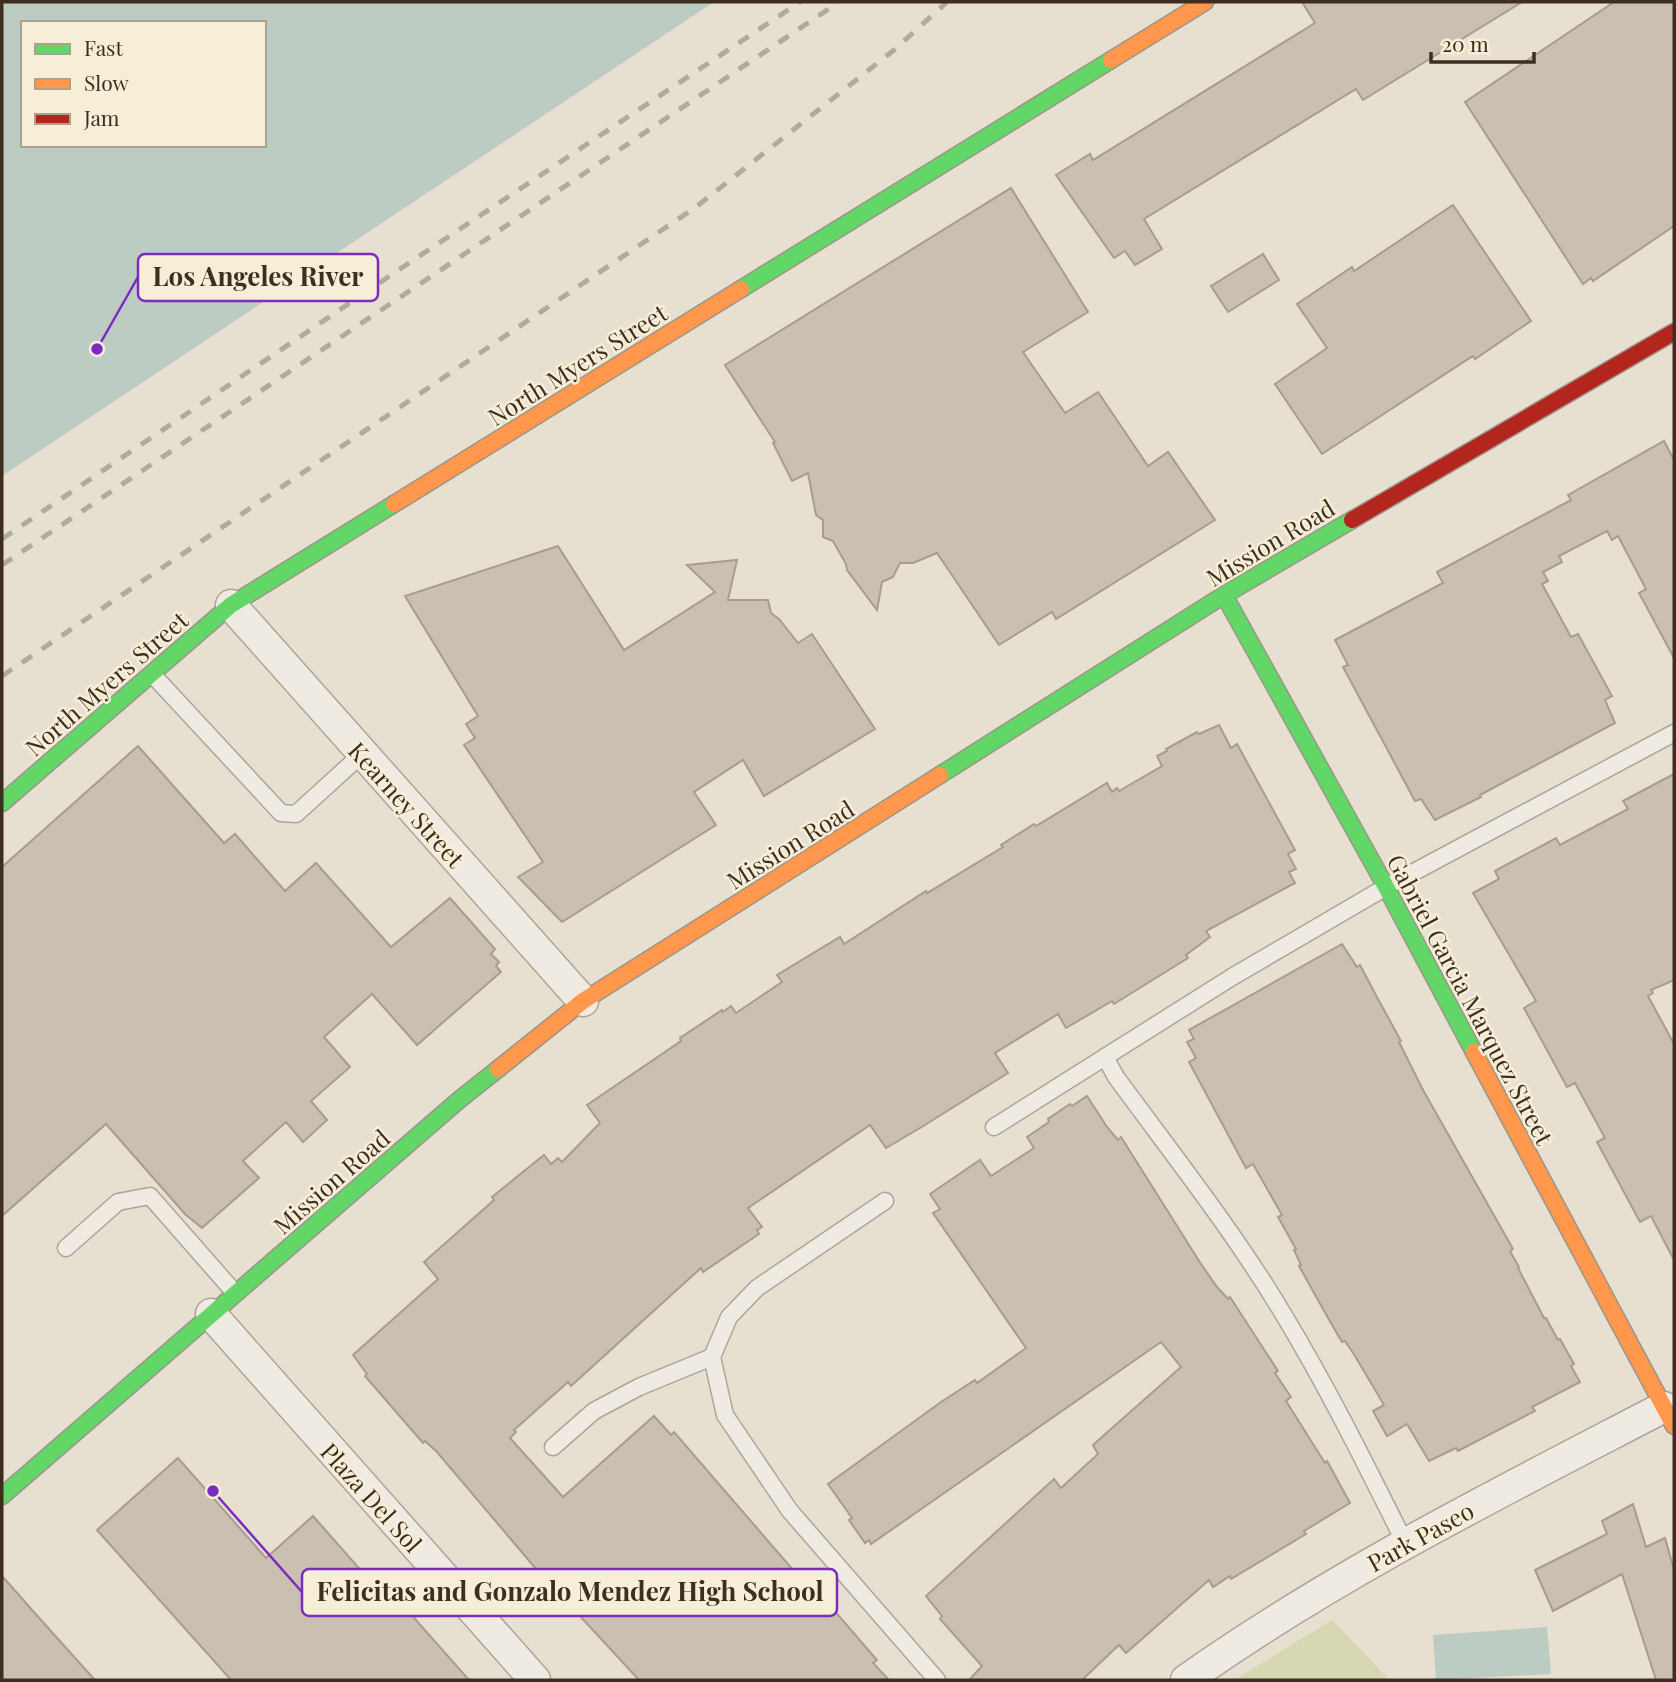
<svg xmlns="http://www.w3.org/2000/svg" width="1676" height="1682" font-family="'Playfair Display',serif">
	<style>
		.green { fill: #d6d7b3 }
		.water { fill: #bcccc2; fill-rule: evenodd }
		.building { fill: #cbbfb2; stroke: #a89c90; stroke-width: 2 }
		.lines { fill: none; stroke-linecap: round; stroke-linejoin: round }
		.lane-casing { stroke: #ada599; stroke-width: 19 }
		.street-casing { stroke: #ada599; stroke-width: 33 }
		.fast-casing { stroke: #9c958a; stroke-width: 19 }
		.slow-casing { stroke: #9c958a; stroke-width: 19 }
		.jam-casing { stroke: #9c958a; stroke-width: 19 }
		.lane { stroke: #efebe3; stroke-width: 16 }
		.street { stroke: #efebe3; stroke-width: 30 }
		.fast { stroke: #63d668; stroke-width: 16 }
		.slow { stroke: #ff974d; stroke-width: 16 }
		.jam { stroke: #b3261e; stroke-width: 16 }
		.rail { stroke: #afaaa2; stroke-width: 5; stroke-dasharray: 12 12; stroke-linecap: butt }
		.labels { text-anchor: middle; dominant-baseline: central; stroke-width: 5; stroke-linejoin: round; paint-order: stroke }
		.street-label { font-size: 24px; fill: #3d2e20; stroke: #f7eed8 }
		.leader { fill: none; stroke: #7b2cbf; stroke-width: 2.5 }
		.callout-dot { fill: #7b2cbf; stroke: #f7eed8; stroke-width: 2.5 }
		.callout { fill: #f7eed8; stroke: #7b2cbf; stroke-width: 2.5 }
		.callout-label { font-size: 26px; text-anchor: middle; font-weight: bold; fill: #3d2e20 }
	</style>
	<rect width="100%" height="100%" fill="#e7e0d1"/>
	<!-- green -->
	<path class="green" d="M1332,1620L1390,1680H1235L1239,1677Z"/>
	<!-- water -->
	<g class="water">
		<path d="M2,2H714L2,476ZM23,23H264V145H23Z"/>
		<path d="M1547,1627L1551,1674L1436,1680L1433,1635Z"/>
	</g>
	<!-- building -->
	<g class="building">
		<path d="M1302,2H1522L1363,100L1356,89L1144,219L1162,249L1135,265L1125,251L1114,258L1056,175L1090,154L1093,160L1315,23Z"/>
		<path d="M1614,2H1674V226L1593,281L1591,278L1583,284L1465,102Z"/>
		<path d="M1011,188L1088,312L1023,352L1065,413L1098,392L1148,466L1168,452L1215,520L1056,619L1052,612L999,645L937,553L913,563H900L893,577L882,582L877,610L847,570L846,564L833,541L823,537V520L816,515L808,473L792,481L773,443L775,442L725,365Z"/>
		<path d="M1453,205L1531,321L1475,359L1473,356L1322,454L1275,384L1327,348L1297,304L1352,267L1354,271Z"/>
		<path d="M1263,254L1279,280L1228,312L1211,286Z"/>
		<path d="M1664,441L1674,460V658L1639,593L1646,589L1618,536L1612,540L1607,531L1559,556L1562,562L1543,572L1548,581L1542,584L1571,637L1578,634L1612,696L1605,700L1615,723L1480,795L1481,797L1435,820L1421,799L1415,801L1343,667L1348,665L1335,640L1443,583L1437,572L1571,500L1568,495Z"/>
		<path d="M558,546L624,650L715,592L687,565L737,560L728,600H768L771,613L779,619L798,643L812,634L875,729L764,796L743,760L694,792L716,825L562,922L518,877L543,862L464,745L475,738L466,724L478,716L405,596Z"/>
		<path d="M1219,725L1231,748L1237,744L1295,850L1288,854L1296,869L1289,872L1295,883L1206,931L1210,937L1186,955L1188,958L1114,1004L1112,1001L1066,1028L1058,1014L995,1053L1008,1073L920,1128L886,1148L870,1125L748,1208L762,1227L757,1230L759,1234L703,1272L701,1268L571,1386L568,1382L514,1430L516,1432L510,1438L563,1497L654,1416L671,1435L674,1432L806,1585L818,1596L820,1594L877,1660L873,1663L889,1680H639L554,1588L553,1589L437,1452L425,1441L423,1443L365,1376L367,1374L353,1355L438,1279L424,1262L494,1200L492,1197L544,1155L551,1164L558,1158L562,1162L600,1123L587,1105L681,1041L680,1038L722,1010L723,1012L731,1006L736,1013L782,982L777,975L840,937L844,944L926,891L927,893L1003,847L1001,845L1034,824L1036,826L1107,783L1112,792L1117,788L1119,791L1162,766L1157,756L1167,751L1166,749L1197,732L1199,734Z"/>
		<path d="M138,746L224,843L235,834L285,891L316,863L391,947L450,898L495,949L491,954L499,962L496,966L501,972L417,1045L372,994L324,1037L350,1067L311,1101L327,1120L303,1142L286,1122L243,1161L259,1178L202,1228L185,1214L106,1124L2,1216V867Z"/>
		<path d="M1674,774V980L1651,990L1653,993L1648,996L1674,1044V1260L1651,1216L1640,1222L1597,1142L1605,1138L1575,1083L1567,1087L1524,1008L1536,1001L1473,893L1499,879L1495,871L1556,838L1560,845L1628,809L1623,801Z"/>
		<path d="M1342,944L1357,967L1360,965L1378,999L1401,1041L1399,1042L1423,1090L1513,1249L1510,1251L1519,1267L1518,1268L1544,1318H1546L1558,1340L1560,1339L1574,1364L1571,1366L1580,1382L1532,1407L1535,1411L1458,1451L1456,1448L1429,1461L1407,1424L1387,1436L1373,1411L1384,1405L1355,1356L1345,1341L1342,1342L1328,1318L1299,1266L1301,1265L1294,1250L1296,1249L1278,1217L1282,1215L1253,1164L1246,1168L1189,1062L1196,1058L1187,1042L1194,1039L1189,1030Z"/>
		<path d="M1087,1096L1107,1127L1118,1140L1121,1137L1201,1264L1217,1287L1228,1299L1230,1297L1278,1371L1275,1373L1291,1397L1286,1401L1325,1463L1327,1461L1350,1503L1304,1531L1306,1534L1231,1579L1230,1576L1213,1587L1209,1580L1126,1653L1119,1645L1082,1680H969L982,1666L940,1619L942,1616L926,1596L1054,1479L1061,1488L1098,1454L1093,1445L1181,1367L1161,1342L871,1544L869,1540L865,1543L849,1520L852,1518L828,1484L941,1402L975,1380L977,1383L1026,1348L933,1213L940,1209L930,1194L980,1160L991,1176L1034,1148L1027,1137L1049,1122L1048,1119L1070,1104L1072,1106Z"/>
		<path d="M178,1458L266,1558L313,1516L379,1591L386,1586L469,1680H231L97,1530Z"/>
		<path d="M1633,1504L1646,1547L1665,1538L1674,1570V1680H1656L1622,1574L1553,1611L1535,1570L1607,1534L1602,1521Z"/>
		<path d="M2,1576L49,1629L95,1680H2Z"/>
	</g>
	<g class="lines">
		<defs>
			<g id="lane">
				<path d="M152,674L281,813L296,814L362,754"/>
				<path d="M1105,1057L1116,1077C1174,1156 1235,1233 1285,1317C1329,1390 1367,1467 1405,1543"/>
				<path d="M994,1127L1232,977L1386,887L1674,733"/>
				<path d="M885,1201L757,1288L729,1317L712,1357L725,1415L790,1511L937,1680"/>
				<path d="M66,1248L118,1202L150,1196L235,1293"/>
				<path d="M553,1447L594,1411L639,1387L712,1357"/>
			</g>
			<g id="street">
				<path d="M231,605L583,1001"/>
				<path d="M211,1314L535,1680"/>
				<path d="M1186,1680C1336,1574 1501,1492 1664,1407"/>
			</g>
			<g id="fast">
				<path d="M741,289L1111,60"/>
				<path d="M1224,595L1386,887L1474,1052"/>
				<path d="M940,775L1224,595L1352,520"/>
				<path d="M2,803L231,605L394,504"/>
				<path d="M2,1496L459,1100L498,1069"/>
			</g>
			<g id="slow">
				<path d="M1111,60L1205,2"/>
				<path d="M394,504L741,289"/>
				<path d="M1474,1052L1674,1426"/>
				<path d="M498,1069L583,1001L940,775"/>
			</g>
			<path id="jam" d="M1352,520L1674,332"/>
		</defs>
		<!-- lane casing -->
		<use href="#lane" class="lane-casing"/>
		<!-- street casing -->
		<use href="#street" class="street-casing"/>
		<!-- fast casing -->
		<use href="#fast" class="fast-casing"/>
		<!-- slow casing -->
		<use href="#slow" class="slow-casing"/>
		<!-- jam casing -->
		<use href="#jam" class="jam-casing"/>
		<!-- lane -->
		<use href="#lane" class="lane"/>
		<!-- street -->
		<use href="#street" class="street"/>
		<!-- fast -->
		<use href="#fast" class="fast"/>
		<!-- slow -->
		<use href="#slow" class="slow"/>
		<!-- jam -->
		<use href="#jam" class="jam"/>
		<!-- rail -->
		<g class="rail">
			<path d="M2,539L394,273L800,2"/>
			<path d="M2,565L839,2"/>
			<path d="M2,676L696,207L894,50L947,2"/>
		</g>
	</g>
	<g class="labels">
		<!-- street labels -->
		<g class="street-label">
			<text transform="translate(577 364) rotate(-32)">North Myers Street</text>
			<text transform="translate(1270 542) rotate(-31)">Mission Road</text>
			<text transform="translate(106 683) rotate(-41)">North Myers Street</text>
			<text transform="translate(407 804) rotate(48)">Kearney Street</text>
			<text transform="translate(790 844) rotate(-32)">Mission Road</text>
			<text transform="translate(1471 999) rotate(62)">Gabriel Garcia Marquez Street</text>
			<text transform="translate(331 1181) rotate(-41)">Mission Road</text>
			<text transform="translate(372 1497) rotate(48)">Plaza Del Sol</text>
			<text transform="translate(1420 1536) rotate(-29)">Park Paseo</text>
		</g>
	</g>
	<!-- callouts -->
	<path class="leader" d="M97 349L138 277M213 1491L302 1592"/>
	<g class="callout-dot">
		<circle cx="97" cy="349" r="7"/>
		<circle cx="213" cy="1491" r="7"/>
	</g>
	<g class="callout">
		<rect x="138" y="254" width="240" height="47" rx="7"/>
		<rect x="302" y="1569" width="535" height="47" rx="7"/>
	</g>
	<g class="callout-label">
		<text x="258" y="286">Los Angeles River</text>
		<text x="570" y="1601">Felicitas and Gonzalo Mendez High School</text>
	</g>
	<!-- border -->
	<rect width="1676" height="1682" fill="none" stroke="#3d2e20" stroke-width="7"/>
	<!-- legend -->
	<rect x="21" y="21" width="245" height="126" fill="#f7eed8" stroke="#ada18e" stroke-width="2"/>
	<rect x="35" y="44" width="35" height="10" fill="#63d668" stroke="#ada18e" stroke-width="2"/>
	<text x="84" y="56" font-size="21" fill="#3d2e20">Fast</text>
	<rect x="35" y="79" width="35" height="10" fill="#ff974d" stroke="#ada18e" stroke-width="2"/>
	<text x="84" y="91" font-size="21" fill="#3d2e20">Slow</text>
	<rect x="35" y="114" width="35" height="10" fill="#b3261e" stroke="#ada18e" stroke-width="2"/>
	<text x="84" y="126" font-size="21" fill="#3d2e20">Jam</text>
	<!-- scale -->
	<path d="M1431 52v10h103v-10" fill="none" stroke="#3d2e20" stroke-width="3.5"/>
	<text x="1442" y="52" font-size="21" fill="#3d2e20" stroke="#f7eed8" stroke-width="5" paint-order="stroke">20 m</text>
</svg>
